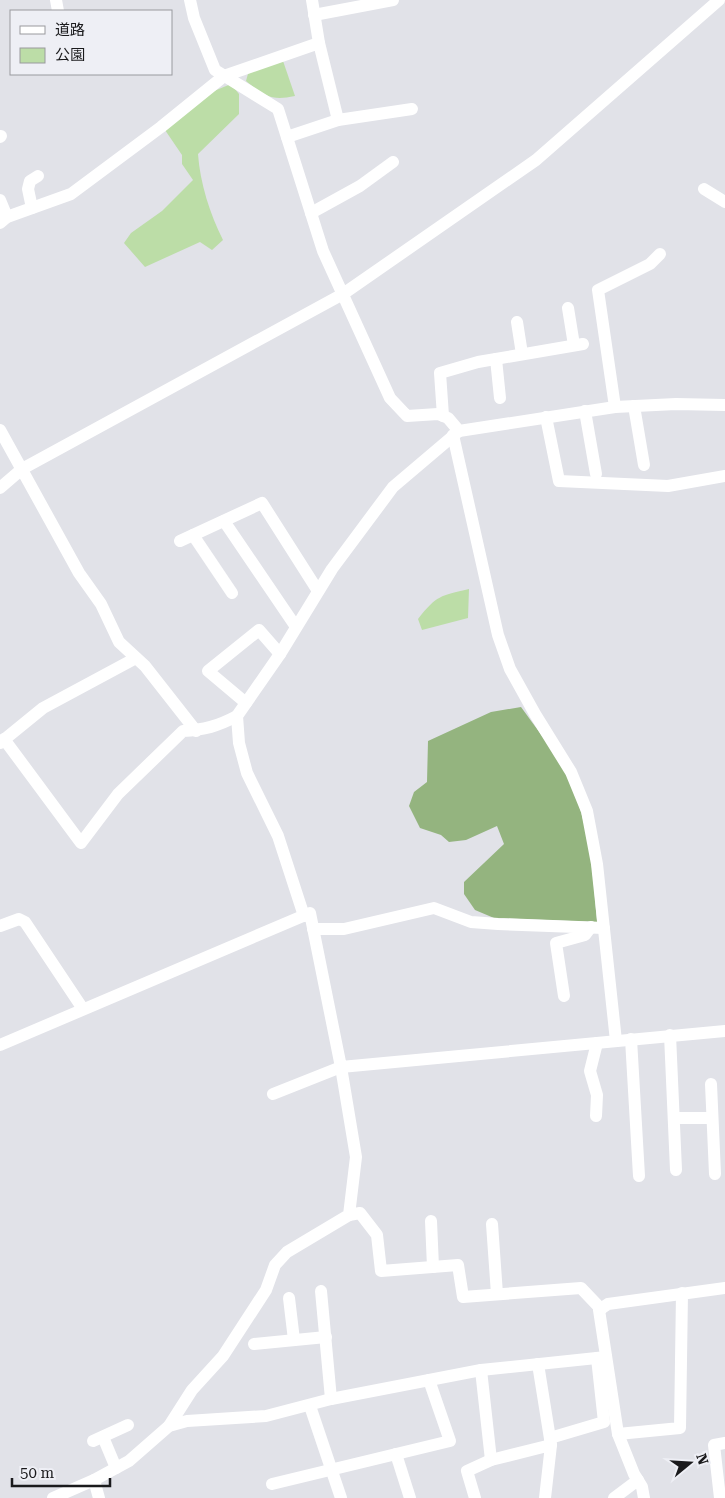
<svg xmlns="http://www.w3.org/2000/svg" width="725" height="1498" font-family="'Roboto Serif','Noto Sans JP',serif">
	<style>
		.green { fill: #bcdda7 }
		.forest { fill: #94b47f }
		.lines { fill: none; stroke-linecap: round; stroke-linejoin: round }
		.minor { stroke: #fff; stroke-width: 12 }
	</style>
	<rect width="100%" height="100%" fill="#e1e2e8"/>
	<!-- green -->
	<g class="green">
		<path d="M282,58L295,96C271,101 264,96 246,81L249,70Z"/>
		<path d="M231,84L239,94V114L198,154C200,183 210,214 223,240L212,250L200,242L145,267L124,243L131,233L162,211L193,180L182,164V155L165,130L214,91Z"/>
		<path d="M469,589L468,618L422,630L418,619C437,595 440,596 469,589Z"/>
	</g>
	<!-- forest -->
	<path class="forest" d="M521,707C536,728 557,754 568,777C590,825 593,871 597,922L494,918L475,910L464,894V882L504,844L497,826L466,840L449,842L441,835L420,828L409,806L414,792L427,782L428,741L491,712Z"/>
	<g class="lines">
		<!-- minor -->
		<g class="minor">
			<path d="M56,0L58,11"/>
			<path d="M190,0L194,18L215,70L278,109L323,251L390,398L407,416L438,414L448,418L459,431L615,407L676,404L725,405"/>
			<path d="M312,0L319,43L338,120"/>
			<path d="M314,15L393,0"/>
			<path d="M0,137L1,136"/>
			<path d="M287,137L338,120L412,109"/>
			<path d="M704,189L725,202"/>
			<path d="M0,200L7,217"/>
			<path d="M32,208L28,189L30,181L38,176"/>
			<path d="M311,213L360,186L393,162"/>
			<path d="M0,223L7,217L71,194L161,127L224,76L319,43"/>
			<path d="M568,308L574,345"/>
			<path d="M517,322L522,354"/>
			<path d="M496,359L500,398"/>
			<path d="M634,406L644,465"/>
			<path d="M615,407L598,290L650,264L660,254"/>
			<path d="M585,411L596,474"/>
			<path d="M443,416L440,373L478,362L583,344"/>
			<path d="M546,417L559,481L668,486L725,476"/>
			<path d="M0,430L79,573L101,604L119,642L145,666L196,731"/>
			<path d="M453,435L498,635L510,669L535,714L571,772L587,811L597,864L616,1041"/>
			<path d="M0,488L22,469L343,294L536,160L719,0"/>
			<path d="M224,521L296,627"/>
			<path d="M193,535L232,593"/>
			<path d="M180,541L262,503L318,591"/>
			<path d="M246,703L208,671L259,630L280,654"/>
			<path d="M4,739L81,843L118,794L183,731C204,730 218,726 237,716"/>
			<path d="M0,743L43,708L136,658"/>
			<path d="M304,916L278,836L247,773L239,743L237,716L280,654L332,569L393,487L459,431"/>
			<path d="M0,926L19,919L25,922L83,1009"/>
			<path d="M313,929H344L434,908L471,922L498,924L604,928"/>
			<path d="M564,996L556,943L585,935L591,927"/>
			<path d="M670,1035L676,1170"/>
			<path d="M631,1039L639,1176"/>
			<path d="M0,1045L310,913L341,1067L725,1031"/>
			<path d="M711,1084L715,1174"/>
			<path d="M596,1116L597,1095L590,1071L597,1043"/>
			<path d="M674,1118H712"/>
			<path d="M349,1215L360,1213L377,1235L381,1271L458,1265L463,1297L581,1288L601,1309"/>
			<path d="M431,1221L433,1267"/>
			<path d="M492,1224L497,1294"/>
			<path d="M321,1291L331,1399"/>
			<path d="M289,1298L294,1340"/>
			<path d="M254,1344L326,1337"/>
			<path d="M538,1364L551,1445"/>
			<path d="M481,1370L491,1460"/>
			<path d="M310,1406L341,1498"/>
			<path d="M169,1426L192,1390L223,1356L266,1290L275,1265L287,1252L349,1215L356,1157L341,1067L273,1094"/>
			<path d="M618,1434L680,1428L682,1293"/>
			<path d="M103,1437L116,1468"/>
			<path d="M550,1438L604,1422L597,1358"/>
			<path d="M93,1441L128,1425"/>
			<path d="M396,1454L410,1498"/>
			<path d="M94,1480L99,1498"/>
			<path d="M272,1484L450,1441L429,1380"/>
			<path d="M53,1498L94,1480L129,1461L169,1426L187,1421L266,1416L331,1399L481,1370L606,1357"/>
			<path d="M475,1498L467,1471L491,1460L551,1445L545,1498"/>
			<path d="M614,1498L638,1480"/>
			<path d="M644,1498L642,1487L634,1474L618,1434L599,1310L608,1304L725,1288"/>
			<path d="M720,1498L714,1445L725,1443"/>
		</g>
	</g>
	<!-- legend -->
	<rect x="10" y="10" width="162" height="65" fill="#eeeff5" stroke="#999a9e"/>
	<rect x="20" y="26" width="25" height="8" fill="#ffffff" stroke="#999a9e"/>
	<text x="55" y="35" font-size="15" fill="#1a1a1c">道路</text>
	<rect x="20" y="48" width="25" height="15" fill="#bcdda7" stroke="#999a9e"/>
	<text x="55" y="60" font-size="15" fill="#1a1a1c">公園</text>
	<!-- north arrow -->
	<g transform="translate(690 1463) rotate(72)" stroke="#eeeff5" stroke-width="4" paint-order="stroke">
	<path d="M0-4L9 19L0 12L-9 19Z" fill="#1a1a1c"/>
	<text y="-8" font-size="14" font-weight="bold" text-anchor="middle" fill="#1a1a1c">N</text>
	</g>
	<!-- scale -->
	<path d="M12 1478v8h98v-8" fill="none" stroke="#1a1a1c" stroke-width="2.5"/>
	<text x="20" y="1478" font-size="15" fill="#1a1a1c" stroke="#eeeff5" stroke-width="4" paint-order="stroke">50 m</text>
</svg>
